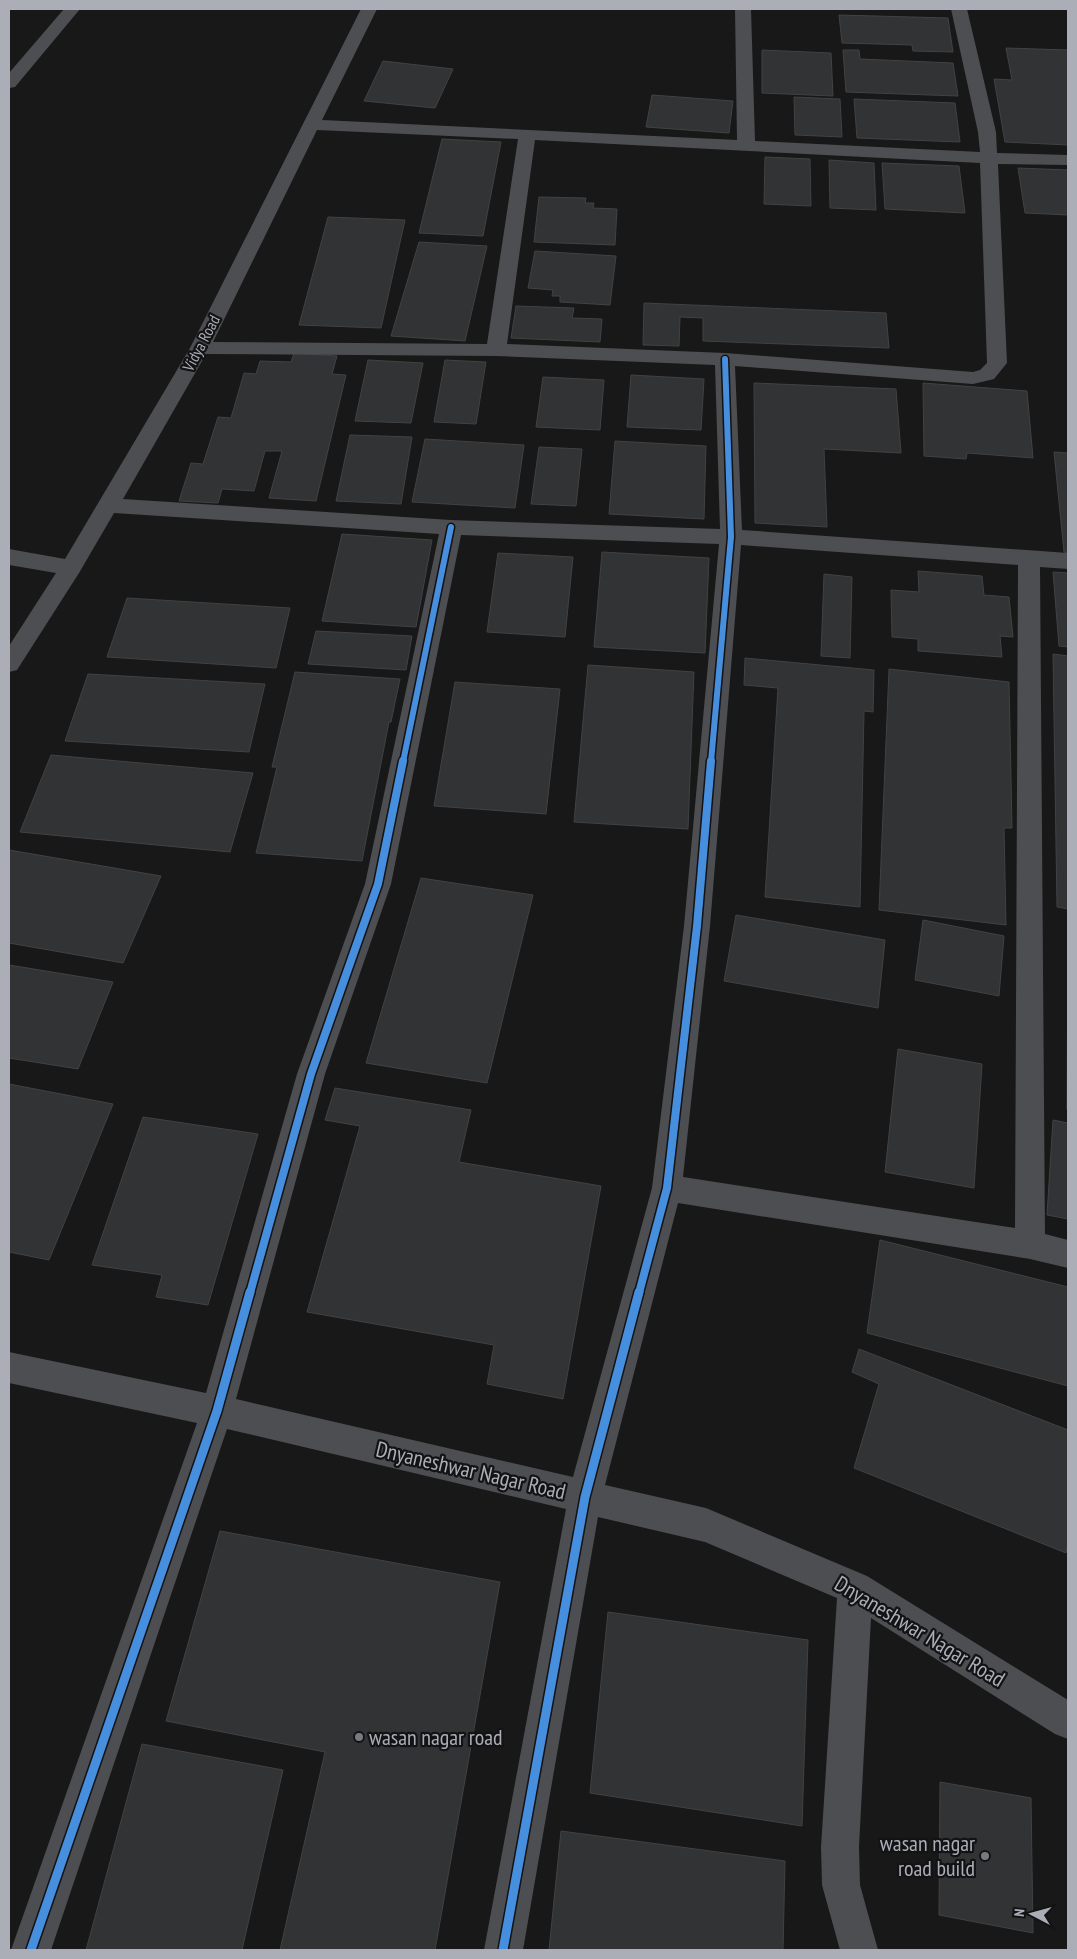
<svg xmlns="http://www.w3.org/2000/svg" width="1077" height="1959" font-family="'PT Sans Narrow',sans-serif">
	<style>
		.building { fill: #323334; stroke: #414244 }
		.lines { fill: none; stroke-linecap: round; stroke-linejoin: round }
		.minor { fill: #4d4e51; fill-rule: evenodd }
		.cycleway-far2-casing { stroke: #131214; stroke-width: 9 }
		.cycleway-far1-casing { stroke: #131214; stroke-width: 11 }
		.cycleway-casing { stroke: #131214; stroke-width: 12 }
		.cycleway-far2 { stroke: #468fdf; stroke-width: 6 }
		.cycleway-far1 { stroke: #468fdf; stroke-width: 8 }
		.cycleway { stroke: #468fdf; stroke-width: 9 }
		.poi-dot { fill: #787a7f; stroke: #131214; stroke-width: 2 }
		.labels { text-anchor: middle; dominant-baseline: central; stroke-width: 4.5; stroke-linejoin: round; paint-order: stroke }
		.far-street-label { font-size: 16px; fill: #abaeb7; stroke: #131214 }
		.near-street-label { font-size: 22px; fill: #abaeb7; stroke: #131214 }
		.near-poi-label { font-size: 22px; fill: #abaeb7; stroke: #131214; text-anchor: start }
	</style>
	<rect width="100%" height="100%" fill="#181818"/>
	<!-- building -->
	<g class="building">
		<path d="M839,15L948,18L953,52L913,51L912,45L842,43Z"/>
		<path d="M1006,48L1068,50V145L1005,142L994,79L1012,80Z"/>
		<path d="M762,50L831,53L833,96L762,93Z"/>
		<path d="M843,50H859L860,59L953,63L958,96L846,92Z"/>
		<path d="M383,61L453,69L435,108L364,101Z"/>
		<path d="M652,95L733,101L729,133L646,127Z"/>
		<path d="M794,97L840,99L842,137L795,135Z"/>
		<path d="M854,99L955,103L960,142L857,138Z"/>
		<path d="M442,139L501,142L483,236L419,233Z"/>
		<path d="M765,157L810,159L811,206L764,204Z"/>
		<path d="M829,160L874,163L876,210L830,208Z"/>
		<path d="M882,163L959,166L965,213L885,209Z"/>
		<path d="M1018,168L1068,170V215L1025,213Z"/>
		<path d="M539,197L586,198L585,203H594L593,208L617,209L615,245L534,242Z"/>
		<path d="M328,217L405,220L381,328L299,325Z"/>
		<path d="M419,242L487,246L465,341L391,336Z"/>
		<path d="M535,251L616,256L610,305L560,302V296H552L553,290L528,288Z"/>
		<path d="M644,303L886,313L889,348L703,341V318L680,317L679,346L643,345Z"/>
		<path d="M516,306L574,308L572,318L602,319L600,342L511,338Z"/>
		<path d="M294,353L337,356L332,374L346,375L316,501L269,498L282,451H265L254,491L222,489L218,503L179,501L191,463L203,464L218,417L231,418L244,373L256,374L260,361L291,362Z"/>
		<path d="M368,360L423,363L411,423L355,421Z"/>
		<path d="M445,360L486,362L476,424L434,422Z"/>
		<path d="M631,375L704,379L701,430L627,427Z"/>
		<path d="M543,377L604,380L600,430L536,427Z"/>
		<path d="M754,383L896,389L901,453L824,449L827,527L755,523Z"/>
		<path d="M923,383L1027,391L1033,458L967,453L966,459L924,456Z"/>
		<path d="M350,435L412,437L401,504L336,501Z"/>
		<path d="M425,439L524,445L515,508L412,502Z"/>
		<path d="M615,441L706,446L704,519L609,514Z"/>
		<path d="M539,447L582,449L576,506L531,504Z"/>
		<path d="M1054,452L1068,453V553L1064,552Z"/>
		<path d="M342,534L432,540L416,627L322,621Z"/>
		<path d="M602,552L709,558L705,653L594,647Z"/>
		<path d="M498,553L573,557L565,637L487,632Z"/>
		<path d="M918,571L982,576L984,595L1009,597L1013,637L1000,636L1002,657L918,651V639L892,637L891,590L919,592Z"/>
		<path d="M1053,572L1068,573V647L1059,646Z"/>
		<path d="M824,574L852,577L850,658L821,656Z"/>
		<path d="M127,598L290,608L276,668L107,657Z"/>
		<path d="M316,631L412,636L406,670L308,664Z"/>
		<path d="M1053,654L1068,656V909L1057,907Z"/>
		<path d="M745,658L874,670L873,712L864,711L860,907L765,897L778,688L744,685Z"/>
		<path d="M588,665L694,672L688,829L574,822Z"/>
		<path d="M889,669L1009,682L1012,828H1004L1006,925L879,910Z"/>
		<path d="M295,672L400,679L391,722H389L362,861L256,853L277,767H272Z"/>
		<path d="M88,674L265,684L249,752L65,741Z"/>
		<path d="M455,682L560,689L546,814L434,806Z"/>
		<path d="M51,755L253,773L230,852L20,832Z"/>
		<path d="M9,850L161,876L123,963L9,943Z"/>
		<path d="M421,878L533,895L487,1083L366,1063Z"/>
		<path d="M736,915L885,940L878,1008L724,981Z"/>
		<path d="M923,920L1004,936L999,996L915,980Z"/>
		<path d="M1068,949V1109H1067Z"/>
		<path d="M9,965L113,982L78,1069L9,1058Z"/>
		<path d="M898,1049L982,1064L974,1188L885,1172Z"/>
		<path d="M9,1084L113,1104L49,1260L9,1252Z"/>
		<path d="M335,1088L471,1110L459,1162L601,1186L563,1399L487,1384L494,1345L307,1312L360,1126L325,1120Z"/>
		<path d="M143,1117L258,1134L208,1305L156,1297L162,1275L92,1265Z"/>
		<path d="M1053,1120L1068,1123V1219L1047,1215Z"/>
		<path d="M880,1240L1068,1287V1386L867,1333Z"/>
		<path d="M859,1349L1068,1430V1542L1066,1553L854,1468L879,1384L852,1372Z"/>
		<path d="M220,1531L500,1582L435,1950H280L325,1752L166,1721Z"/>
		<path d="M608,1612L808,1640L802,1826L590,1793Z"/>
		<path d="M142,1744L283,1770L242,1950H86Z"/>
		<path d="M940,1782L1031,1798L1033,1933L939,1915Z"/>
		<path d="M561,1831L785,1861L783,1950H549Z"/>
	</g>
	<g class="lines">
		<!-- minor -->
		<g class="minor">
			<path d="M64,9H80L15,87L9,88V73Z"/>
			<path d="M361,9H377L322,120L737,140L735,9H751L755,141L980,152L978,132L951,9H967L996,132L997,153L1068,155V165L998,164L1007,363L994,379L973,384L735,366L742,530L1068,553V569L1040,567L1045,1234L1068,1240V1268L1030,1259L678,1203L605,1485L706,1508L867,1576L1068,1700V1739L1055,1734L871,1618L859,1847L860,1885L878,1950H840L822,1885L821,1847L837,1598L705,1542L598,1517L523,1950H484L566,1509L227,1429L51,1950H11L197,1423L9,1383V1352L206,1393L297,1074L365,884L439,534L114,513L79,573L17,670L9,672V646L56,573L9,565V549L65,559L190,348ZM317,130L518,139L487,344L213,342ZM535,140L980,163L987,363L980,370L973,372L725,353L507,344ZM206,354L496,356L715,365L720,529L451,520L123,499ZM461,535L719,544L684,926L652,1188L573,1477L236,1399L325,1074L391,884ZM741,545L1018,565L1015,1228L683,1177L710,926Z"/>
		</g>
		<defs>
			<g id="cycleway-far2">
				<path d="M403,762L451,527"/>
				<path d="M711,762L731,537L725,359"/>
			</g>
			<g id="cycleway-far1">
				<path d="M250,1293L311,1074L378,884L403,761"/>
				<path d="M639,1293L667,1188L697,926L711,761"/>
			</g>
			<g id="cycleway">
				<path d="M31,1950L217,1411L250,1292"/>
				<path d="M503,1950L585,1497L639,1292"/>
			</g>
		</defs>
		<!-- cycleway-far2 casing -->
		<use href="#cycleway-far2" class="cycleway-far2-casing"/>
		<!-- cycleway-far1 casing -->
		<use href="#cycleway-far1" class="cycleway-far1-casing"/>
		<!-- cycleway casing -->
		<use href="#cycleway" class="cycleway-casing"/>
		<!-- cycleway-far2 -->
		<use href="#cycleway-far2" class="cycleway-far2"/>
		<!-- cycleway-far1 -->
		<use href="#cycleway-far1" class="cycleway-far1"/>
		<!-- cycleway -->
		<use href="#cycleway" class="cycleway"/>
	</g>
	<!-- markers -->
	<g class="poi-dot">
		<circle cx="359" cy="1737" r="5"/>
		<circle cx="985" cy="1856" r="5"/>
	</g>
	<g class="labels">
		<!-- far-street labels -->
		<g class="far-street-label">
			<text transform="translate(201 343) rotate(-62)">Vidya Road</text>
		</g>
		<!-- near-street labels -->
		<g class="near-street-label">
			<text transform="translate(471 1470) rotate(13)">Dnyaneshwar Nagar Road</text>
			<text transform="translate(920 1631) rotate(31)">Dnyaneshwar Nagar Road</text>
		</g>
		<!-- near-poi labels -->
		<g class="near-poi-label">
			<text x="369" y="1737">wasan nagar road</text>
			<text x="975" y="1843" text-anchor="end">wasan nagar<tspan x="975" dy="25">road build</tspan></text>
		</g>
	</g>
	<!-- border -->
	<rect width="1077" height="1959" fill="none" stroke="#abaeb7" stroke-width="20"/>
	<!-- north arrow -->
	<g transform="translate(1032 1914) rotate(276)" stroke="#131214" stroke-width="4" paint-order="stroke">
	<path d="M0-4L9 19L0 12L-9 19Z" fill="#abaeb7"/>
	<text y="-8" font-size="14" font-weight="bold" text-anchor="middle" fill="#abaeb7">N</text>
	</g>
</svg>
